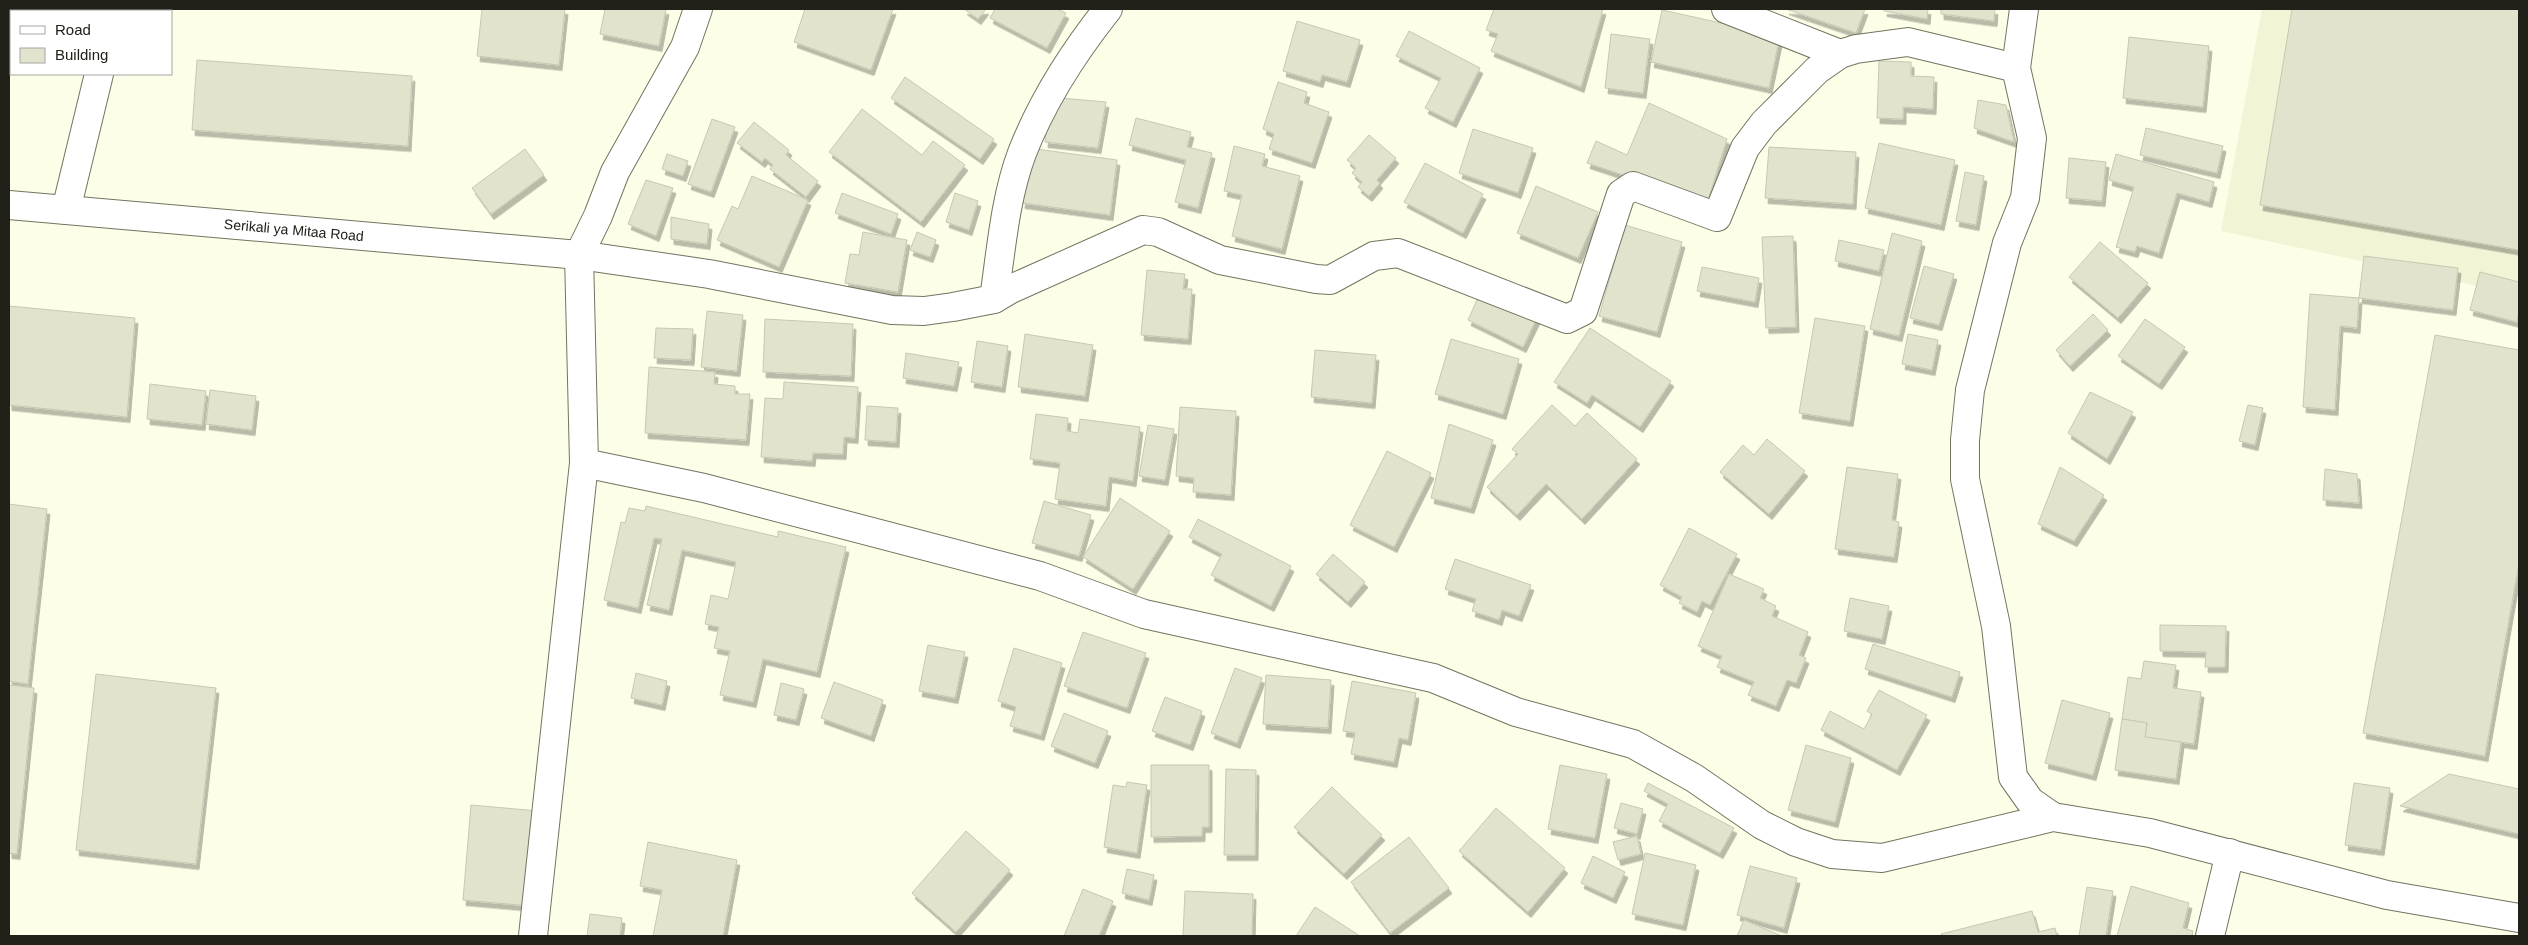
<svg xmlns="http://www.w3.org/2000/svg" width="2528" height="945" font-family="Helvetica,sans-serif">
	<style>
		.built { fill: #f2f4d5 }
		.building { fill: #e2e3cd; stroke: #c7c8b2; filter: url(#shadow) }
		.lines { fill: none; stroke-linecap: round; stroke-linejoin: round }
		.minor-casing { stroke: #737460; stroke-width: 30 }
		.minor { stroke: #fff; stroke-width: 28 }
		.labels { text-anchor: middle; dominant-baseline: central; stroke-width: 5; stroke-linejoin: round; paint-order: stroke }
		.street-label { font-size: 14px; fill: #212119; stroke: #fff }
	</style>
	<defs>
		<filter id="shadow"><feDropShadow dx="3" dy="5.5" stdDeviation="0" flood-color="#0004"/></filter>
	</defs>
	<rect width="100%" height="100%" fill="#fdfee7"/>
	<!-- built -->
	<path class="built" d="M2262,9H2519V295L2221,231Z"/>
	<!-- building -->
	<g class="building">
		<rect x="38" y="9" width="45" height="2"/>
		<path d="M482,9H565L559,65L477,56Z"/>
		<path d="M605,9H666L659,46L600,34Z"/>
		<path d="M805,9H893L871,70L794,42Z"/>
		<path d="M964,9H986L978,19Z"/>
		<path d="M995,9H1057L1066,13L1047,48L990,18Z"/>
		<path d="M1494,9H1603L1581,87L1491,51L1498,34L1486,30Z"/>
		<path d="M1786,9H1865L1856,33Z"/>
		<path d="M1884,9H1928L1927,19L1884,11Z"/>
		<path d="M1941,9H1995L1994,21L1941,14Z"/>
		<path d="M2292,9H2519V250L2260,205Z"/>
		<path d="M1662,10L1780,36L1769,88L1651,62Z"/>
		<path d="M1297,21L1360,40L1347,82L1322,75L1320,82L1283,71Z"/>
		<path d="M1409,31L1480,68L1453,122L1425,108L1441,78L1396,56Z"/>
		<path d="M1611,34L1650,39L1643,93L1605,88Z"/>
		<path d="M2129,37L2209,46L2203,107L2123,98Z"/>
		<path d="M197,60L412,76L408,146L192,130Z"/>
		<path d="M1879,61L1911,62V76L1934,77L1933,109L1903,107V119L1877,118Z"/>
		<path d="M905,77L994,139L980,159L891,98Z"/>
		<path d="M1278,82L1307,92L1304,103L1329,112L1312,163L1269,149L1274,134L1263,129Z"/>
		<path d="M1049,97L1106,102L1098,148L1045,142Z"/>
		<path d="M1978,100L2006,105L2014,142L1974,128Z"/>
		<path d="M1649,103L1727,139L1707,203L1587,163L1596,141L1627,155Z"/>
		<path d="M862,109L922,155L933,141L965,165L921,222L829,152Z"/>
		<path d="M1136,118L1191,132L1187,147L1212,153L1198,208L1175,202L1186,160L1129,145Z"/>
		<path d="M712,119L735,127L711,192L688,184Z"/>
		<path d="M754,122L789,150L786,155L818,181L806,197L770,169L773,165L765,158L762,162L737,143Z"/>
		<path d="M2146,128L2223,146L2217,173L2140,155Z"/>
		<path d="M1473,129L1533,148L1518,193L1459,173Z"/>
		<path d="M1369,135L1396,158L1377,180L1380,183L1369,196L1358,187L1362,182L1352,173L1356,168L1347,160Z"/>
		<path d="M1879,143L1955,160L1941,225L1865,208Z"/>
		<path d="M1234,146L1265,154L1262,166L1300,176L1282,249L1232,236L1242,195L1224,191Z"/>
		<path d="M1769,147L1856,152L1853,204L1765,198Z"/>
		<path d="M1029,148L1117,160L1110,215L1022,203Z"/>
		<path d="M525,149L544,175L491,214L472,188Z"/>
		<path d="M667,154L688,161L683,176L662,169Z"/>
		<path d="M2116,154L2214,182L2209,202L2177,193L2159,253L2137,246L2135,252L2116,247L2134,187L2109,180Z"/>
		<path d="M2069,158L2106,162L2102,201L2066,198Z"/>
		<path d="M1425,163L1483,194L1463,233L1404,202Z"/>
		<path d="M1965,172L1984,176L1976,225L1956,221Z"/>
		<path d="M752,176L808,200L779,267L717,240L732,206L738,209Z"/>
		<path d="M646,180L673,188L656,236L628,224Z"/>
		<path d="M1536,186L1598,212L1578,258L1517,233Z"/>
		<path d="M842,193L898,214L891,234L835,213Z"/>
		<path d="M955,193L978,201L969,230L946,222Z"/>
		<path d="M671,217L709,224L707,244L671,239Z"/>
		<path d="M1625,225L1682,242L1657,332L1599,316Z"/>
		<path d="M863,232L907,240L898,292L845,283L850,254L859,255Z"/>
		<path d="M917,232L936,240L930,257L910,250Z"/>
		<path d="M1892,233L1922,241L1899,336L1870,329Z"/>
		<path d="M1793,236L1796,327L1766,328L1762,237Z"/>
		<path d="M1839,240L1884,250L1879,271L1835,261Z"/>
		<path d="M2100,242L2148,283L2118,318L2069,277Z"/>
		<path d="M2364,256L2458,268L2453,310L2359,298Z"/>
		<path d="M1924,266L1954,274L1939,325L1910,318Z"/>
		<path d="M1702,267L1759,278L1755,302L1697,291Z"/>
		<path d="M1147,270L1185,274L1183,289H1192L1188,339L1141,335Z"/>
		<path d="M2480,272L2519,282V311L2517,322L2470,310Z"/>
		<path d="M1481,291L1537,318L1523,347L1468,320Z"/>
		<path d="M2310,294L2359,298L2357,328L2340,326L2335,410L2303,407Z"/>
		<path d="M9,306L135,318L127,417L9,405Z"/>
		<path d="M707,311L743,315L737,371L701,367Z"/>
		<path d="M2093,314L2108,330L2070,366L2056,350Z"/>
		<path d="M1815,318L1865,326L1850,421L1799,413Z"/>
		<path d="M765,319L853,324L851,376L763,372Z"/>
		<path d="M2145,319L2185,347L2159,384L2118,356Z"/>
		<path d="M656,328L693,329L691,360L654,358Z"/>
		<path d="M1590,328L1671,381L1640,427L1592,395L1587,403L1554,382Z"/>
		<path d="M1025,334L1093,345L1085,396L1018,387Z"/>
		<path d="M1908,334L1938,340L1932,370L1902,364Z"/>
		<path d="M2435,335L2519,350V563L2485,756L2363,733Z"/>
		<path d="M1451,339L1519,359L1503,414L1435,394Z"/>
		<path d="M977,341L1008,346L1002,387L971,382Z"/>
		<path d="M1315,350L1376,355L1372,403L1311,397Z"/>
		<path d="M906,353L959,362L954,386L903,378Z"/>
		<path d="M649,367L715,372L714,384L735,386V394H750L746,440L645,433Z"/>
		<path d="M784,382L858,387L855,438L844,437L843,454L813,453L812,461L761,457L765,398L783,399Z"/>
		<path d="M150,384L206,391L202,425L147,419Z"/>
		<path d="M210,390L256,396L252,430L206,424Z"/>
		<path d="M2090,392L2133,412L2107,459L2068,433Z"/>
		<path d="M1552,405L1575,426L1587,413L1637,459L1582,519L1546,484L1517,515L1487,487L1518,454L1512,449Z"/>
		<path d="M2248,405L2263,408L2255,445L2239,441Z"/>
		<path d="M867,406L898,408L896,442L865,440Z"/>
		<path d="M1180,407L1236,411L1231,495L1193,492L1194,478L1176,476Z"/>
		<path d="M1036,414L1068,418L1067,431L1078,433L1080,419L1140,427L1133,481L1109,477L1106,506L1055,499L1060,463L1030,459Z"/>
		<path d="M1449,424L1493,440L1471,508L1431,498Z"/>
		<path d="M1148,425L1174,429L1165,480L1139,476Z"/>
		<path d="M1767,439L1805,471L1769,514L1720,472L1743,445L1754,455Z"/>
		<path d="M1387,451L1431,473L1394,547L1350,525Z"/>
		<path d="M1847,467L1898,474L1892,520L1899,522L1894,557L1835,549Z"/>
		<path d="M2060,467L2104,495L2074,541L2038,524Z"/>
		<path d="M2325,469L2357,474L2359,503L2323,500Z"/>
		<path d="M1120,498L1170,531L1133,589L1083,557Z"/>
		<path d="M1044,501L1091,515L1079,556L1032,543Z"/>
		<path d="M9,504L47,509L28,684L9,681Z"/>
		<path d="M646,506L778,537V531L846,547L817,672L763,659L753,702L720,695L730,651L714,648L719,627L705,624L711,595L728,599L736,562L682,550L669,610L647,605L662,539L654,538L638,608L604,600L621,522L625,523L629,508L645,511Z"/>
		<path d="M1198,519L1291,566L1271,606L1211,575L1222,554L1189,537Z"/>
		<path d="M1689,528L1737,554L1710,605L1702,601L1697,612L1679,603L1682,597L1660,585Z"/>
		<path d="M1333,554L1365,582L1348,602L1316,574Z"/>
		<path d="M1455,559L1531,585L1519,616L1502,610L1499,620L1472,611L1476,599L1445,589Z"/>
		<path d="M1729,574L1764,589L1760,598L1776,606L1772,616L1808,632L1799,655L1806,658L1796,683L1787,680L1776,706L1748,695L1754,682L1717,667L1722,656L1698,646Z"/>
		<path d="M1850,598L1889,606L1882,639L1844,631Z"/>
		<path d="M2160,625L2226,626L2225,667H2205L2206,652L2160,651Z"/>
		<path d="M1083,632L1146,653L1127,708L1064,686Z"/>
		<path d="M1873,644L1960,672L1952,697L1865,669Z"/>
		<path d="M928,645L965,652L955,698L919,691Z"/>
		<path d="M1014,648L1062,663L1041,735L1010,726L1016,707L998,701Z"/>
		<path d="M2144,661L2176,665L2173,688L2201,692L2194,744L2145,737L2147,723L2122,719L2128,677L2141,679Z"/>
		<path d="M1235,668L1262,678L1237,743L1211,733Z"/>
		<path d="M636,673L667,681L662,705L631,698Z"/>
		<path d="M96,674L216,688L196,864L76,850Z"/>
		<path d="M1266,675L1331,680L1328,728L1263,724Z"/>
		<path d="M1352,681L1416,693L1408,740L1399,738L1394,762L1351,754L1355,733L1343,731Z"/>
		<path d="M834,682L883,700L871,736L821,718Z"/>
		<path d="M781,683L804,689L796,720L774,715Z"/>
		<path d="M9,685L34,688L17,854L9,853Z"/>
		<path d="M1879,690L1927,715L1897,770L1821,730L1830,711L1864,729L1872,714L1867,711Z"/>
		<path d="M1165,697L1202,711L1190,745L1152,731Z"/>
		<path d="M2062,700L2110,713L2093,775L2045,763Z"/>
		<path d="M1064,713L1108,731L1095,763L1051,746Z"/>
		<path d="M2122,719L2147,723L2145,737L2181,742L2176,779L2115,770Z"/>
		<path d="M1806,745L1851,758L1835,822L1788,810Z"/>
		<path d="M1151,765H1209V827H1202V836L1151,837Z"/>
		<path d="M1560,765L1607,774L1595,838L1548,829Z"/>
		<path d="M1226,769L1256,770L1255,855H1224Z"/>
		<path d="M2449,774L2519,789V834L2400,806Z"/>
		<path d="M1127,782L1147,785L1137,853L1104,847L1113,785L1126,787Z"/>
		<path d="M1648,783L1734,828L1720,853L1659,821L1668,804L1644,791Z"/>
		<path d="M2354,783L2390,788L2381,850L2345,845Z"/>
		<path d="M1332,787L1382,835L1344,874L1294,827Z"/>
		<path d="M1621,803L1643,809L1637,834L1614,828Z"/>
		<path d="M471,805L538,811L530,906L463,900Z"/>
		<path d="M1496,808L1565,868L1528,912L1459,851Z"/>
		<path d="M966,831L1010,870L956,932L912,893Z"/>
		<path d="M1637,836L1641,854L1618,860L1613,842Z"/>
		<path d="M1409,837L1449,888L1390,933L1351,882Z"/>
		<path d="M648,842L737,860L723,936H653L662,890L640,886Z"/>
		<path d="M1645,853L1696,865L1683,925L1632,914Z"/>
		<path d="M1593,856L1625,872L1613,898L1581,883Z"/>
		<path d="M1750,866L1797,878L1784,928L1737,915Z"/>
		<path d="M1127,869L1154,875L1149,900L1122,893Z"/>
		<path d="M2131,886L2189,903L2183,928L2193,931L2192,936H2117Z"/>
		<path d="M2087,887L2113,891L2106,936H2079Z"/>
		<path d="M1083,889L1113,901L1099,936H1064Z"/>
		<path d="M1185,891L1253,894L1252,936H1183Z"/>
		<path d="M1315,907L1360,936H1296Z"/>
		<path d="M2032,911L2038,932L2055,928L2057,936H1942L1941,934Z"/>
		<path d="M590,914L622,918L620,936H587Z"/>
		<path d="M1744,920L1782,936H1737Z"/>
	</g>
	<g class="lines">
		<defs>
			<g id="minor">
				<path d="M1726,9L1840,54"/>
				<path d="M2024,9L2016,68L2032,138L2025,198L2007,243L1970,390L1965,440V479L1996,626L2013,777L2030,801L2053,817"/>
				<path d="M125,11L126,9"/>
				<path id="s1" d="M9,205L579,255L709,274L892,310L924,311L953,307L994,299L1011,289L1143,230L1158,232L1220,260L1316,279L1330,280L1374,256L1398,253L1567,319L1583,311L1621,194L1633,186L1717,217L1745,148L1764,123L1817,70L1840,54L1856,49L1908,42L2016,68"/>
				<path d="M66,210L99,74"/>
				<path d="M994,299C1001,251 1005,198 1022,153C1043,99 1073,53 1108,9"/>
				<path d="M584,463L704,488L1040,576L1144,614L1433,678L1516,712L1633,744L1694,778L1762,825L1796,842L1832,854L1882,858L2053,817L2150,833L2387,895L2519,918"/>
				<path d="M533,936L584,463L579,255L598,216L615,172L685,47L698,9"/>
				<path d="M2210,936L2230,853"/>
			</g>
		</defs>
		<!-- minor casing -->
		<use href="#minor" class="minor-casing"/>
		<!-- minor -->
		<use href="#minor" class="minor"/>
	</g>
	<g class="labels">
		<!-- street labels -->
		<g class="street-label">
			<text stroke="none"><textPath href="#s1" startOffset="286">Serikali ya Mitaa Road</textPath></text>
		</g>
	</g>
	<!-- border -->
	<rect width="2528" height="945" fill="none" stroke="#212119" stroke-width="20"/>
	<!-- legend -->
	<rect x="10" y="10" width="162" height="65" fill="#ffffff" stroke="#a6a6a3"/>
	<rect x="20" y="26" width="25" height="8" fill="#ffffff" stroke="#a6a6a3"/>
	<text x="55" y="35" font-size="15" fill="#212119">Road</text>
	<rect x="20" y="48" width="25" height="15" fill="#e2e3cd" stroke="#a6a6a3"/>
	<text x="55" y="60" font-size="15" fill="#212119">Building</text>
</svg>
